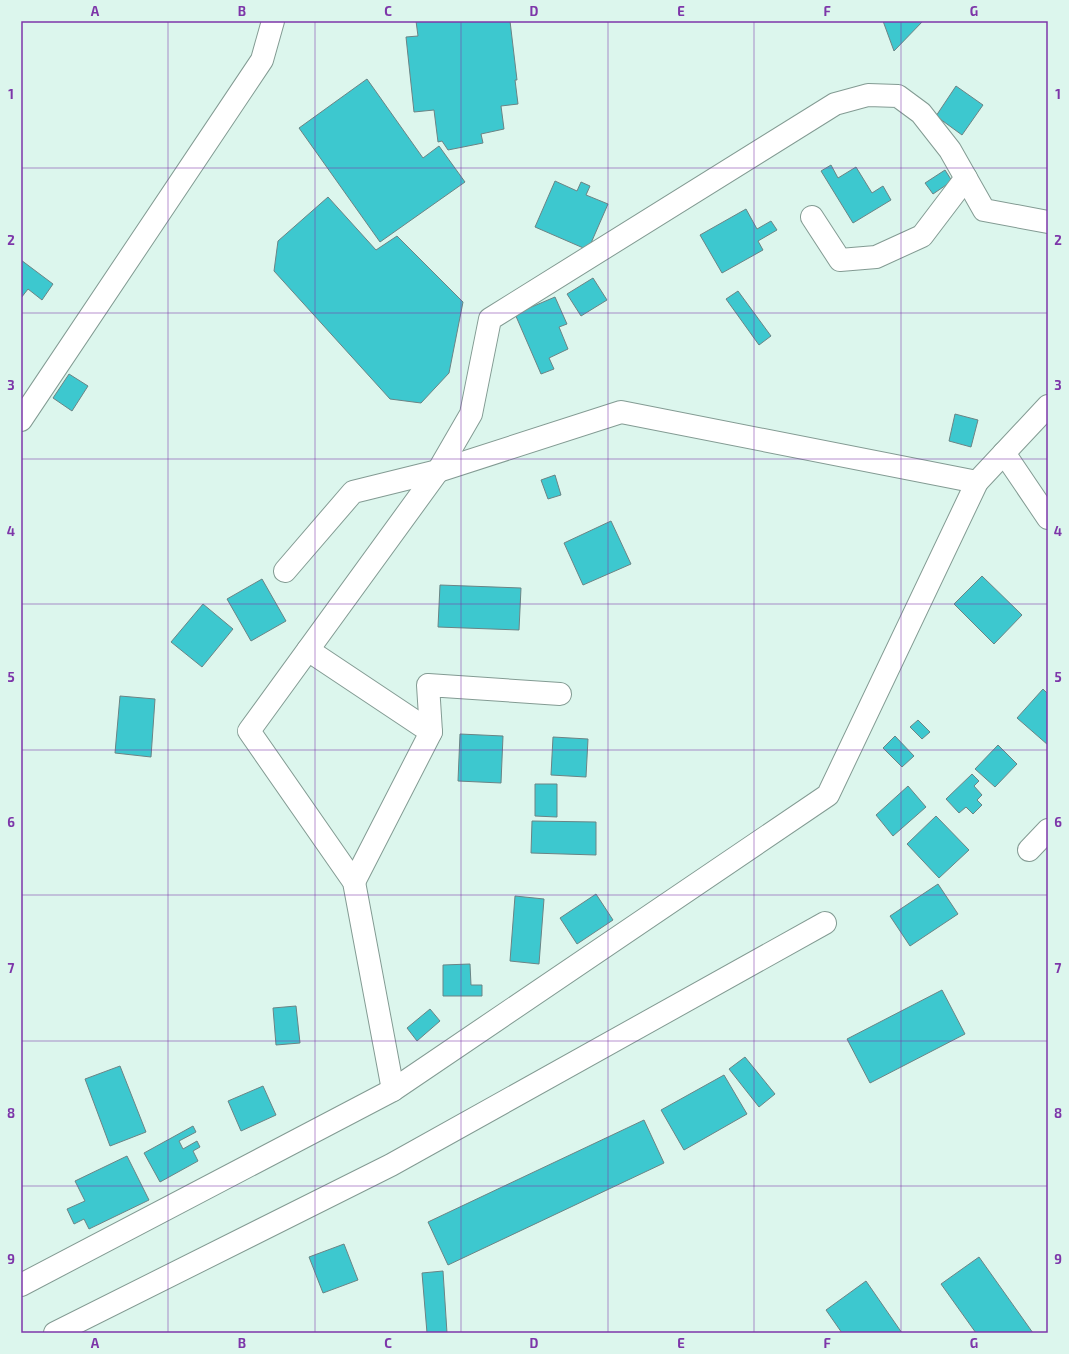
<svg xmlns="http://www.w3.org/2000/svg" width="1069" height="1354" font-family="'Exo 2',sans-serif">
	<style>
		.building { fill: #3dc8cf; stroke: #6b8485 }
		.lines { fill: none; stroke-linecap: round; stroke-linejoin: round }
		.street-casing { stroke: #839b93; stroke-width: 24 }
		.street { stroke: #fff; stroke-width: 22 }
		.grid { fill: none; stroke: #7d36a9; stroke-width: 1; stroke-opacity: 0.55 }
		.neatline { fill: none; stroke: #7d36a9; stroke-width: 1.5 }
		.grid-label { font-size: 13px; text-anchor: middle; font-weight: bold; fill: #7d36a9 }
	</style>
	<rect width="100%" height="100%" fill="#dcf6ed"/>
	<!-- building -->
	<g class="building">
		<path d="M416,21H510L517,80H515L518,104L501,106L504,129L481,134L483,143L448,150L442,141L438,142L434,110L414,112L406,37L418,36Z"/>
		<path d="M883,21H923L894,51Z"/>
		<path d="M367,79L423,158L439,146L465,182L380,242L299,128Z"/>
		<path d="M956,86L983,105L962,135L936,116Z"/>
		<path d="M831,165L838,178L856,167L872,193L883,186L891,200L853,223L821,171Z"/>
		<path d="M945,170L952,181L933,194L925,183Z"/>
		<path d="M555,181L577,191L581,182L590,186L586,195L608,204L588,250L535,227Z"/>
		<path d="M328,197L376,250L397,236L463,302L449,373L421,403L390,399L274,271L278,241Z"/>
		<path d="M746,209L757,229L771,221L777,230L758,241L763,250L722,273L700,235Z"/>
		<path d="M21,260L53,284L42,300L28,289L21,298Z"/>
		<path d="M593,278L607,300L581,316L567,294Z"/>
		<path d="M738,291L771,336L759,345L726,299Z"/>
		<path d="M555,297L567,324L559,327L568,349L549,358L554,369L541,374L515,314Z"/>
		<path d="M69,374L88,386L72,411L53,398Z"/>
		<path d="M955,414L978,420L971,447L949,441Z"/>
		<path d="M555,475L561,495L548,499L541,480Z"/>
		<path d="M611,521L631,564L583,585L564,543Z"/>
		<path d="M982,576L1022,615L994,644L954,604Z"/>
		<path d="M262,579L286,621L251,641L227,599Z"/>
		<path d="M440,585L521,588L519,630L438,627Z"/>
		<path d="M203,604L233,629L202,667L171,642Z"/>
		<path d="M1043,689L1048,694V745L1017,718Z"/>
		<path d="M120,696L155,699L151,757L115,753Z"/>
		<path d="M918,720L930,732L922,739L910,727Z"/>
		<path d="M460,734L503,736L501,783L458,781Z"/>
		<path d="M895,736L914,756L902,767L883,748Z"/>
		<path d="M553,737L588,739L586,777L551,775Z"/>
		<path d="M998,745L1017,764L995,787L975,769Z"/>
		<path d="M972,774L979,781L974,786L982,795L977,800L982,805L973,814L966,807L959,813L946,799Z"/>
		<path d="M535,784H557V817L535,816Z"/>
		<path d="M908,786L926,807L893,836L876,815Z"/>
		<path d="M936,816L969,850L939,878L907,844Z"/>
		<path d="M532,821L596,822V855L531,853Z"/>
		<path d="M938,884L958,914L910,946L890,916Z"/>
		<path d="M596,894L613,920L577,944L560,918Z"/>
		<path d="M515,896L544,899L539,964L510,961Z"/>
		<path d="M470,964L471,985H482V996H443V965Z"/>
		<path d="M942,990L965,1034L870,1083L847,1039Z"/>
		<path d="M296,1006L300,1043L276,1045L273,1008Z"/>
		<path d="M430,1009L440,1021L417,1041L407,1028Z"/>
		<path d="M745,1057L775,1094L759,1107L729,1069Z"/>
		<path d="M120,1066L146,1132L110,1146L85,1079Z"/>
		<path d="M724,1075L747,1114L684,1150L661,1110Z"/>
		<path d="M263,1086L276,1115L241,1131L228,1101Z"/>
		<path d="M644,1120L664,1163L448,1265L428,1222Z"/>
		<path d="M193,1126L196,1132L179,1141L183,1149L197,1141L200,1147L193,1151L198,1161L160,1182L144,1153Z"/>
		<path d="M127,1156L149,1200L89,1229L84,1219L74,1224L67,1209L85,1201L75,1181Z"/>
		<path d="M344,1244L358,1280L323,1293L309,1257Z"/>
		<path d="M979,1257L1033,1333H976L941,1284Z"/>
		<path d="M443,1271L447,1333H427L422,1273Z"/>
		<path d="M866,1281L902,1333H842L826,1310Z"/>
	</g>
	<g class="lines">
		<defs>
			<g id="street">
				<path d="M812,217L840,260L876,257L922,236L966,178"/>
				<path d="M21,420L262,60L273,21"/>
				<path d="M1004,453L1048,518"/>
				<path d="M285,571L353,492L438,471L621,412L977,482"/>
				<path d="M308,650L431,732L354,882"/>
				<path d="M431,732L428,685L560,694"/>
				<path d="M1029,850L1048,830"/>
				<path d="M393,1090L354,882L249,731L438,471L471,414L490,319L835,104L868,95L898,96L921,113L950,150L984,210L1048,222"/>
				<path d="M21,1285L393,1090L828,795L977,482L1048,406"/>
				<path d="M55,1333L391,1165L825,923"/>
			</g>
		</defs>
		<!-- street casing -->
		<use href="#street" class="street-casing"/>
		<!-- street -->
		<use href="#street" class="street"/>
	</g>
	<!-- grid -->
	<path class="grid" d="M168,21V1333M315,21V1333M461,21V1333M608,21V1333M754,21V1333M901,21V1333M21,168H1048M21,313H1048M21,459H1048M21,604H1048M21,750H1048M21,895H1048M21,1041H1048M21,1186H1048"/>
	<!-- border -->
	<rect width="1069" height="1354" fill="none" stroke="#dcf6ed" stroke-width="44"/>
	<rect x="22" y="22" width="1025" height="1310" class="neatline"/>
	<g class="grid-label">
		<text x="95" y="16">A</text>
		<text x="242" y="16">B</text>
		<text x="388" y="16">C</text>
		<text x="534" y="16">D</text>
		<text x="681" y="16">E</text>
		<text x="827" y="16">F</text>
		<text x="974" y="16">G</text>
		<text x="11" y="99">1</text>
		<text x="1058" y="99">1</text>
		<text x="11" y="245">2</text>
		<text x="1058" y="245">2</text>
		<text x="11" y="390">3</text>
		<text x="1058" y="390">3</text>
		<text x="11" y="536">4</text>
		<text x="1058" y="536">4</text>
		<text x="11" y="682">5</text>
		<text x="1058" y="682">5</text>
		<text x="11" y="827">6</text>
		<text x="1058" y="827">6</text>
		<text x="11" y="973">7</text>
		<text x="1058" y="973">7</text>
		<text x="11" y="1118">8</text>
		<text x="1058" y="1118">8</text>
		<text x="11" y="1264">9</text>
		<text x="1058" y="1264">9</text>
		<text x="95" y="1348">A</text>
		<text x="242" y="1348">B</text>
		<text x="388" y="1348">C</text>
		<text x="534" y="1348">D</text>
		<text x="681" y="1348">E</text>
		<text x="827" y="1348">F</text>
		<text x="974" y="1348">G</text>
	</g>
</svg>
